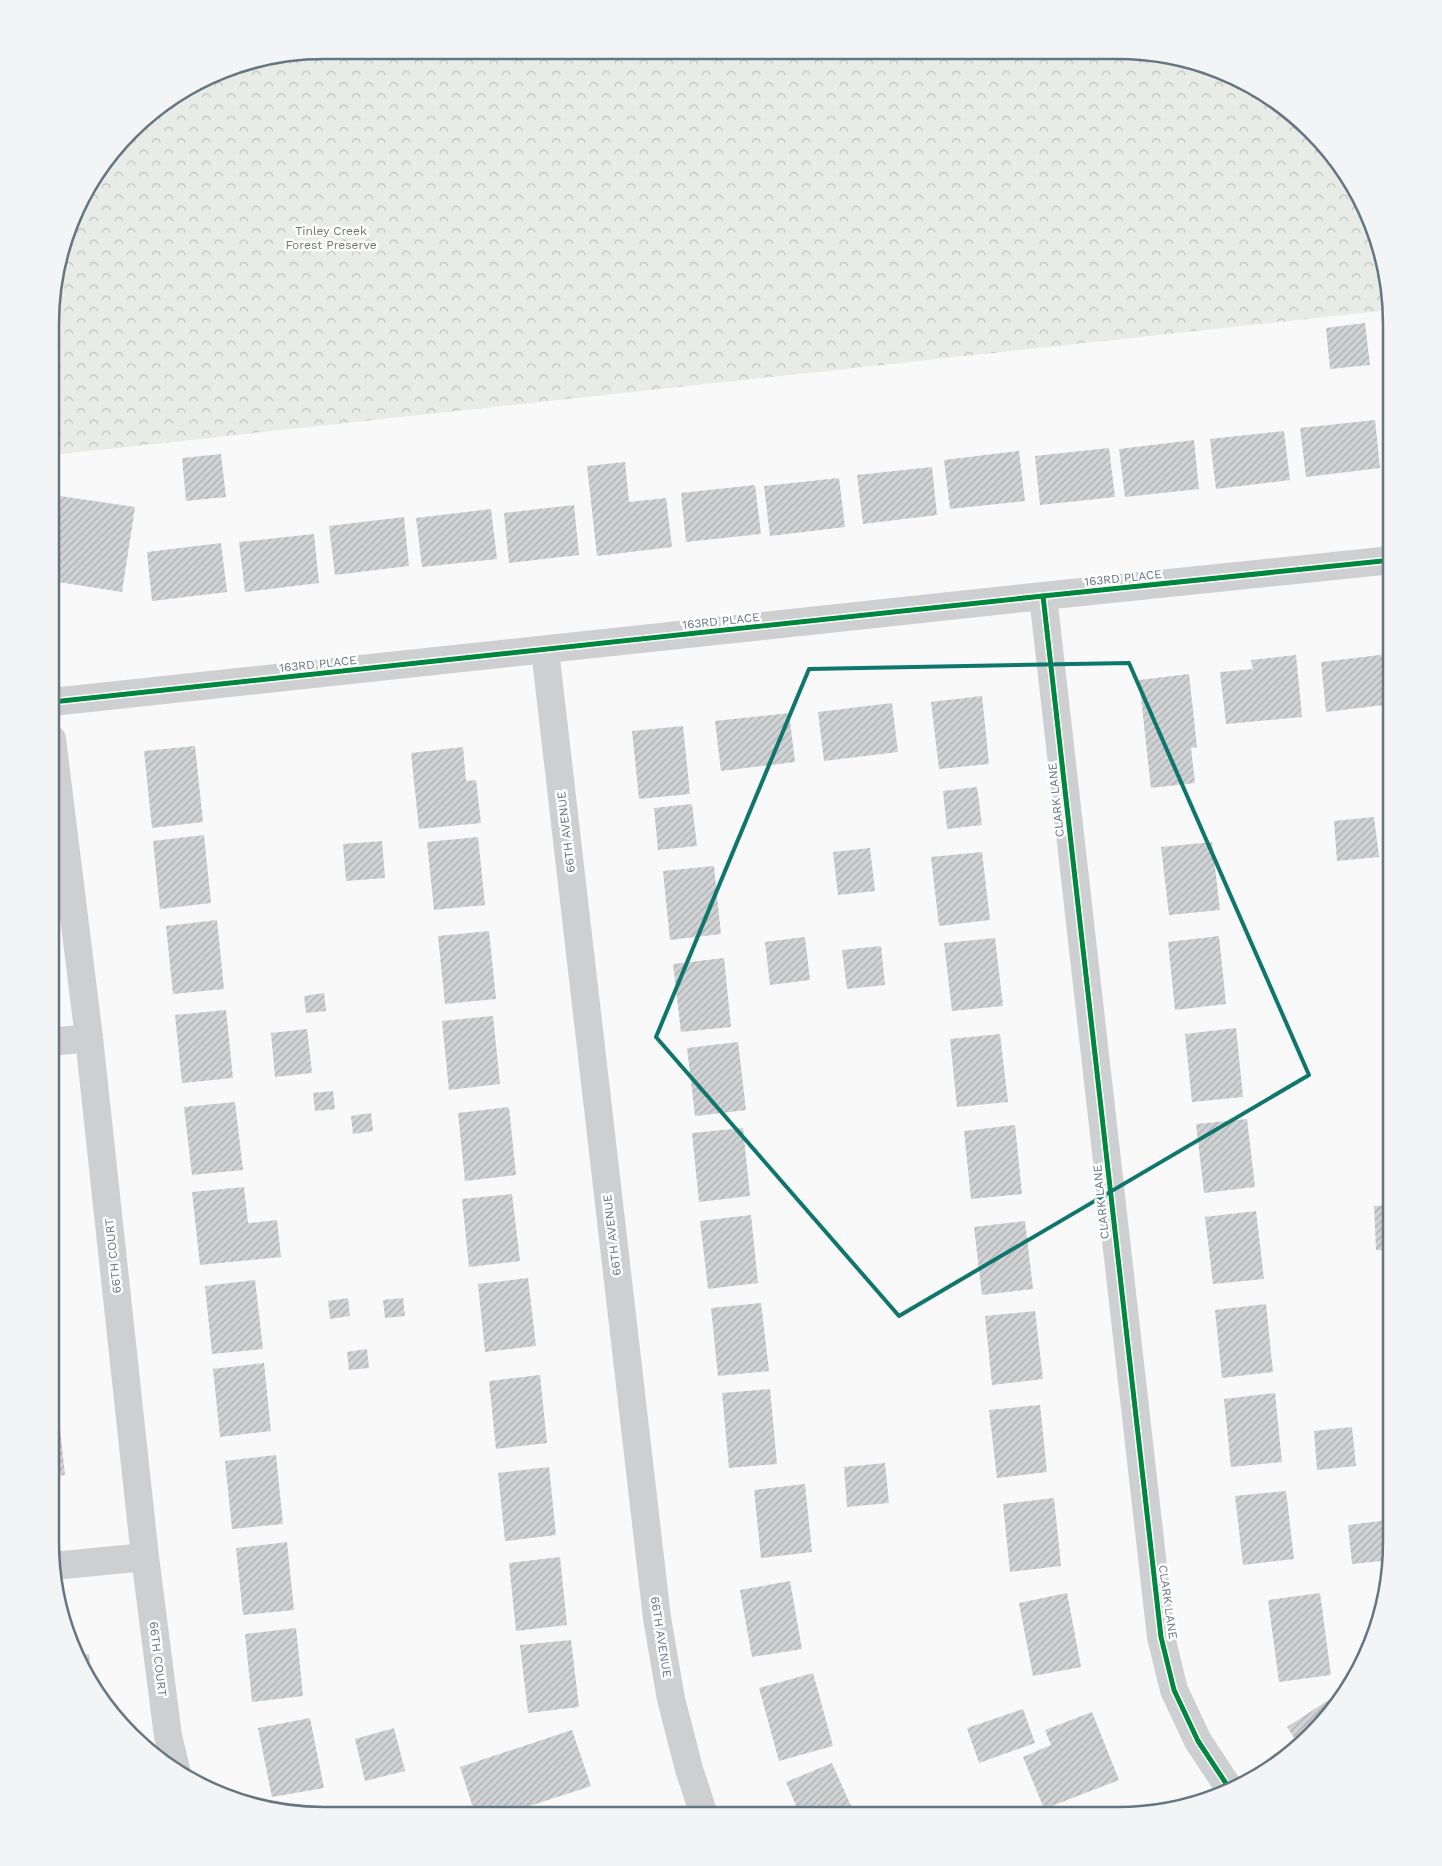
<svg xmlns="http://www.w3.org/2000/svg" width="1442" height="1866" font-family="'Work Sans',sans-serif">
	<style>
		.forest { fill: url(#forest-crowns) }
		.building { fill: url(#building-hatch) }
		.lines { fill: none; stroke-linecap: round; stroke-linejoin: round }
		.minor { stroke: #cecfd0; stroke-width: 28 }
		.cycleway-casing { stroke: #fff; stroke-width: 8 }
		.cycleway { stroke: #00873e; stroke-width: 5 }
		.marked { fill: none; stroke: #0f766e; stroke-width: 4; stroke-linejoin: round }
		.labels { text-anchor: middle; dominant-baseline: central; stroke-width: 5; stroke-linejoin: round; paint-order: stroke }
		.park-label { font-size: 12px; fill: #687a64; stroke: #fff }
		.street-label { font-size: 12px; fill: #657683; stroke: #fff }
		.rim { fill: none; stroke: #657683; stroke-width: 2.5 }
	</style>
	<defs>
		<pattern id="forest-crowns" width="20" height="18" patternUnits="userSpaceOnUse" patternTransform="scale(1.25)"><rect width="20" height="18" fill="#e8ebe6"/><path d="M2 6a3 3 0 1 1 6 0M12 15a3 3 0 1 1 6 0" fill="none" stroke="#c0c3c0"/></pattern>
		<pattern id="building-hatch" width="6" height="6" patternUnits="userSpaceOnUse" patternTransform="scale(1.25)"><rect width="6" height="6" fill="#d0d2d3"/><path d="M-1 1l2-2M0 6l6-6M5 7l2-2" fill="none" stroke="#acafb1"/></pattern>
	</defs>
	<rect width="100%" height="100%" fill="#f9f9f9"/>
	<!-- forest -->
	<path class="forest" d="M324,50L1154,52L1223,71L1285,106L1324,143L1364,202L1383,253L1390,310L52,455V288L87,187L143,118L235,65Z"/>
	<!-- building -->
	<g class="building">
		<path d="M1365,323L1370,365L1330,369L1326,328Z"/>
		<path d="M1392,418V468L1390,469L1385,419Z"/>
		<path d="M1375,420L1380,468L1306,477L1300,428Z"/>
		<path d="M1284,431L1290,480L1216,489L1210,439Z"/>
		<path d="M1194,440L1199,489L1125,497L1119,449Z"/>
		<path d="M1109,448L1115,497L1040,505L1035,456Z"/>
		<path d="M1019,451L1025,501L950,509L944,460Z"/>
		<path d="M221,454L226,497L186,501L182,458Z"/>
		<path d="M625,462L629,502L666,498L672,547L597,556L587,466Z"/>
		<path d="M932,467L937,515L863,524L857,475Z"/>
		<path d="M839,478L845,527L770,536L764,486Z"/>
		<path d="M755,485L761,534L686,542L681,493Z"/>
		<path d="M60,496L135,507L122,592L52,581V552Z"/>
		<path d="M574,505L579,555L509,563L504,513Z"/>
		<path d="M491,509L497,559L422,567L416,518Z"/>
		<path d="M404,517L409,566L335,575L329,526Z"/>
		<path d="M314,534L319,583L245,592L239,542Z"/>
		<path d="M221,543L227,592L152,601L147,552Z"/>
		<path d="M1388,654L1392,704L1326,712L1321,662Z"/>
		<path d="M1296,655L1302,717L1226,724L1220,672L1253,669L1251,660Z"/>
		<path d="M1189,674L1197,747L1191,748L1195,783L1151,788L1139,680Z"/>
		<path d="M982,696L989,764L939,769L931,702Z"/>
		<path d="M892,703L898,752L824,761L818,712Z"/>
		<path d="M789,713L795,762L721,771L715,721Z"/>
		<path d="M683,726L690,794L639,799L632,731Z"/>
		<path d="M195,746L203,822L152,828L144,751Z"/>
		<path d="M463,747L466,781L476,780L481,823L419,829L411,753Z"/>
		<path d="M977,787L982,825L947,829L943,791Z"/>
		<path d="M692,804L697,846L658,850L654,808Z"/>
		<path d="M1374,817L1379,857L1337,861L1334,821Z"/>
		<path d="M204,835L211,903L160,909L153,841Z"/>
		<path d="M478,837L485,905L434,910L427,842Z"/>
		<path d="M382,841L385,878L346,881L343,844Z"/>
		<path d="M1212,842L1220,910L1169,915L1161,847Z"/>
		<path d="M870,848L875,891L838,895L833,852Z"/>
		<path d="M982,852L990,920L939,926L931,857Z"/>
		<path d="M714,866L721,934L670,940L663,871Z"/>
		<path d="M217,920L224,989L173,994L166,926Z"/>
		<path d="M489,931L496,999L445,1004L438,936Z"/>
		<path d="M1219,936L1226,1004L1175,1010L1168,942Z"/>
		<path d="M805,937L810,980L770,985L765,942Z"/>
		<path d="M995,938L1003,1006L952,1011L944,943Z"/>
		<path d="M881,946L885,985L847,989L842,950Z"/>
		<path d="M724,958L731,1027L681,1032L673,964Z"/>
		<path d="M324,993L326,1011L306,1013L304,996Z"/>
		<path d="M226,1010L233,1078L182,1083L175,1015Z"/>
		<path d="M493,1016L500,1084L449,1090L442,1021Z"/>
		<path d="M1236,1028L1243,1097L1192,1102L1185,1034Z"/>
		<path d="M307,1029L312,1073L275,1077L271,1033Z"/>
		<path d="M1000,1034L1008,1102L957,1107L950,1039Z"/>
		<path d="M738,1042L746,1110L695,1116L687,1048Z"/>
		<path d="M333,1091L335,1109L315,1111L313,1093Z"/>
		<path d="M235,1102L243,1170L192,1175L184,1107Z"/>
		<path d="M509,1107L516,1175L465,1181L458,1113Z"/>
		<path d="M371,1113L373,1131L353,1134L351,1116Z"/>
		<path d="M1247,1119L1255,1187L1204,1193L1196,1124Z"/>
		<path d="M1015,1125L1022,1194L971,1199L964,1131Z"/>
		<path d="M743,1128L750,1196L699,1202L692,1133Z"/>
		<path d="M244,1187L248,1223L277,1220L281,1257L200,1265L192,1192Z"/>
		<path d="M512,1194L520,1261L469,1267L462,1199Z"/>
		<path d="M1392,1205V1250H1376L1374,1206Z"/>
		<path d="M1256,1211L1264,1279L1213,1284L1205,1217Z"/>
		<path d="M751,1215L758,1283L708,1289L700,1221Z"/>
		<path d="M1025,1221L1033,1289L982,1295L974,1227Z"/>
		<path d="M528,1278L536,1346L485,1352L478,1284Z"/>
		<path d="M255,1280L263,1349L212,1354L205,1286Z"/>
		<path d="M348,1298L350,1316L330,1319L328,1301Z"/>
		<path d="M403,1298L405,1316L385,1318L383,1300Z"/>
		<path d="M761,1303L769,1371L718,1376L711,1308Z"/>
		<path d="M1266,1304L1273,1372L1222,1378L1215,1310Z"/>
		<path d="M1035,1311L1043,1379L992,1385L985,1316Z"/>
		<path d="M367,1349L369,1368L349,1370L347,1352Z"/>
		<path d="M264,1363L271,1431L220,1437L213,1369Z"/>
		<path d="M540,1375L547,1443L496,1449L489,1381Z"/>
		<path d="M770,1389L777,1464L729,1468L722,1393Z"/>
		<path d="M1275,1393L1282,1462L1231,1467L1224,1399Z"/>
		<path d="M57,1401L65,1475L50,1477V1402Z"/>
		<path d="M1040,1405L1047,1472L997,1478L989,1410Z"/>
		<path d="M1352,1427L1356,1466L1317,1470L1314,1431Z"/>
		<path d="M276,1455L283,1524L232,1529L225,1461Z"/>
		<path d="M885,1463L889,1503L847,1507L844,1467Z"/>
		<path d="M549,1467L556,1535L505,1541L498,1473Z"/>
		<path d="M805,1484L812,1552L761,1558L754,1490Z"/>
		<path d="M1286,1491L1294,1559L1243,1565L1235,1496Z"/>
		<path d="M1054,1498L1061,1566L1010,1572L1003,1504Z"/>
		<path d="M1389,1520L1391,1560L1352,1564L1348,1525Z"/>
		<path d="M287,1542L294,1610L243,1615L236,1548Z"/>
		<path d="M560,1557L567,1625L516,1631L509,1563Z"/>
		<path d="M790,1581L802,1649L752,1657L740,1590Z"/>
		<path d="M1067,1593L1081,1667L1033,1676L1019,1603Z"/>
		<path d="M1320,1593L1331,1675L1279,1682L1268,1600Z"/>
		<path d="M296,1628L303,1696L252,1702L245,1634Z"/>
		<path d="M571,1640L579,1707L528,1713L520,1645Z"/>
		<path d="M89,1654L92,1684L78,1664L75,1656Z"/>
		<path d="M813,1673L833,1746L779,1761L759,1688Z"/>
		<path d="M1350,1686L1346,1694L1300,1747L1287,1727Z"/>
		<path d="M1023,1709L1035,1743L979,1763L967,1728Z"/>
		<path d="M1092,1712L1119,1780L1044,1809L1023,1757L1051,1745L1045,1730Z"/>
		<path d="M310,1718L324,1788L272,1797L258,1728Z"/>
		<path d="M394,1728L405,1771L365,1781L355,1739Z"/>
		<path d="M572,1730L591,1786L505,1814H475L460,1767Z"/>
		<path d="M832,1763L855,1815H800L786,1782Z"/>
		<path d="M1134,1808L1138,1813L1123,1815Z"/>
	</g>
	<g class="lines">
		<!-- minor -->
		<g class="minor">
			<path d="M1043,596L1161,1637L1174,1690L1198,1741L1231,1791"/>
			<path d="M545,650L657,1618L671,1699L689,1769L704,1815"/>
			<path d="M52,702L1043,596L1392,560"/>
			<path d="M52,739L89,1038L145,1557L168,1736L177,1773"/>
			<path d="M51,1042L89,1038"/>
			<path d="M53,1566L145,1557"/>
		</g>
		<defs>
			<g id="cycleway">
				<path d="M1043,596L1161,1637L1174,1690L1198,1741L1231,1791"/>
				<path d="M52,702L1043,596L1392,560"/>
			</g>
		</defs>
		<!-- cycleway casing -->
		<use href="#cycleway" class="cycleway-casing"/>
		<!-- cycleway -->
		<use href="#cycleway" class="cycleway"/>
	</g>
	<!-- marked area -->
	<path class="marked" d="M1129,663L1309,1075L899,1316L656,1037L809,669Z"/>
	<g class="labels">
		<!-- park labels -->
		<g class="park-label">
			<text x="331" y="231">Tinley Creek<tspan x="331" dy="14">Forest Preserve</tspan></text>
		</g>
		<!-- street labels -->
		<g class="street-label">
			<text transform="translate(1123 578) rotate(-6)">163RD PLACE</text>
			<text transform="translate(721 621) rotate(-6)">163RD PLACE</text>
			<text transform="translate(318 664) rotate(-6)">163RD PLACE</text>
			<text transform="translate(1056 800) rotate(-96)">CLARK LANE</text>
			<text transform="translate(566 832) rotate(-97)">66TH AVENUE</text>
			<text transform="translate(1101 1202) rotate(-96)">CLARK LANE</text>
			<text transform="translate(612 1235) rotate(-97)">66TH AVENUE</text>
			<text transform="translate(113 1256) rotate(-96)">66TH COURT</text>
			<text transform="translate(1168 1602) rotate(82)">CLARK LANE</text>
			<text transform="translate(661 1637) rotate(81)">66TH AVENUE</text>
			<text transform="translate(158 1659) rotate(83)">66TH COURT</text>
		</g>
	</g>
	<!-- crop -->
	<path d="M0 0H1442V1866H0ZM324 59H1118A265 265 0 0 1 1383 324V1542A265 265 0 0 1 1118 1807H324A265 265 0 0 1 59 1542V324A265 265 0 0 1 324 59Z" fill="#f3f4f5" fill-rule="evenodd"/>
	<path class="rim" d="M324 59H1118A265 265 0 0 1 1383 324V1542A265 265 0 0 1 1118 1807H324A265 265 0 0 1 59 1542V324A265 265 0 0 1 324 59Z"/>
</svg>
